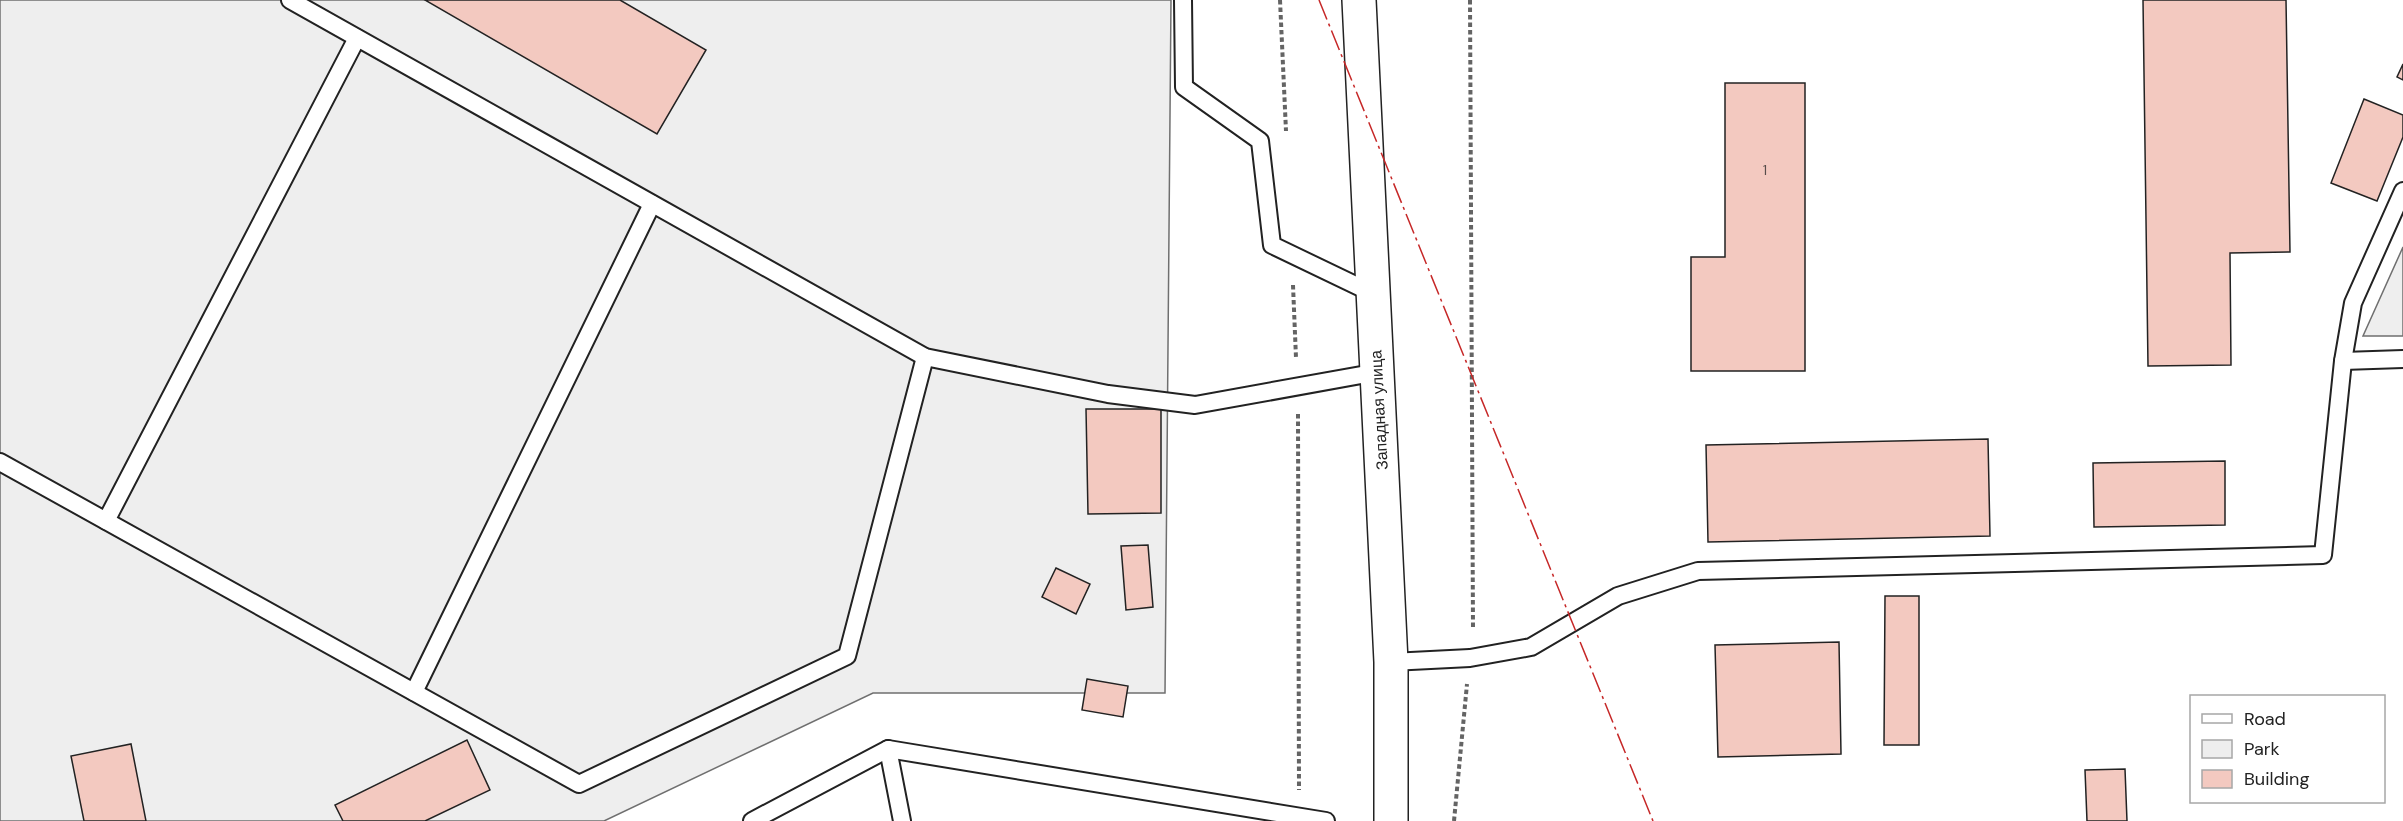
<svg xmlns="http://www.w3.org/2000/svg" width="2403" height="821" font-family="'DM Sans',sans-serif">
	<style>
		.green { fill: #eee; stroke: #6f6f6f; stroke-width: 1.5 }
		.building { fill: #f3c9c0; stroke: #222; stroke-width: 1.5 }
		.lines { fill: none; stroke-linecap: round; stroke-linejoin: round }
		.lane-casing { stroke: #222; stroke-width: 20 }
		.secondary-casing { stroke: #222; stroke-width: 36 }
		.path { stroke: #646464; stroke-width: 4; stroke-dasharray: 4.5 3; stroke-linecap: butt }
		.lane { stroke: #fff; stroke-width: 16 }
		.secondary { stroke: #fff; stroke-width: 33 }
		.power { stroke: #c62828; stroke-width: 1.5; stroke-dasharray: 21 4.5 3 4.5; stroke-linecap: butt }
		.labels { text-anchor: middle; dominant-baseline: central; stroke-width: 4.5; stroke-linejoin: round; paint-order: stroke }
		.number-label { font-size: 14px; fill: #564c4a }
		.street-label { font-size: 16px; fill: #222; stroke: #fff }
	</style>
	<rect width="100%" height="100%" fill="#fff"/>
	<!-- green -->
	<g class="green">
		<path d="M0,0H1171L1165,693H873L604,821H0Z"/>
		<path d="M2403,247V336H2363Z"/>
	</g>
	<!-- building -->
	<g class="building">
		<path d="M425,0H620L706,50L657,134Z"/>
		<path d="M2143,0H2286L2290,252L2230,253L2231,365L2148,366Z"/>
		<path d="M2403,64V80L2397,77Z"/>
		<path d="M1725,83H1805V371H1691V257H1725Z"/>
		<path d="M2364,99L2403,115V137L2377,201L2331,183Z"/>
		<path d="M1086,409H1161V513L1088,514Z"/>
		<path d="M1988,439L1990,536L1708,542L1706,445Z"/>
		<path d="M2225,461V525L2094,527L2093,463Z"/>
		<path d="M1148,545L1153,607L1126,610L1121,546Z"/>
		<path d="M1056,568L1090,584L1076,614L1042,597Z"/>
		<path d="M1885,596H1919V745H1884Z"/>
		<path d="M1839,642L1841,754L1718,757L1715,645Z"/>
		<path d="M1087,679L1128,686L1123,717L1082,710Z"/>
		<path d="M467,740L490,790L425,821H343L335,805Z"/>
		<path d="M131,744L146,821H84L71,756Z"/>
		<path d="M2125,769L2127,821H2087L2085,770Z"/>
	</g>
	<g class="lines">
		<defs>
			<g id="lane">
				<path d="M290,0L925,357L1108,394L1195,405L1378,372"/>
				<path d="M1183,0L1184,87L1260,141L1272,245L1374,294"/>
				<path d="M2343,361L2403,359"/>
				<path d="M0,462L579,784L847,656L925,357"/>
				<path d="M106,521L357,38"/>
				<path d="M1391,662L1470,658L1531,647L1618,596L1698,571L2323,555L2343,361L2353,303L2403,191"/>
				<path d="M414,692L652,204"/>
				<path d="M888,749L902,821"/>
				<path d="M752,821L888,749L1326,821"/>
			</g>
			<path id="secondary" d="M1359,0L1391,662V821"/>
		</defs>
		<!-- lane casing -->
		<use href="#lane" class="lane-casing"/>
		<!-- secondary casing -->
		<use href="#secondary" class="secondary-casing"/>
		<!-- path -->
		<g class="path">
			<path d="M1280,0L1286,131"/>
			<path d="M1470,0L1473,629"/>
			<path d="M1293,285L1296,358"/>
			<path d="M1298,414L1299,790"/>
			<path d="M1454,821L1467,684"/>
		</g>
		<!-- lane -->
		<use href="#lane" class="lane"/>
		<!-- secondary -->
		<use href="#secondary" class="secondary"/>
		<!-- power -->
		<path class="power" d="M1319,0L1653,821"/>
	</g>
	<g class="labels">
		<!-- number labels -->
		<g class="number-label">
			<text x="1765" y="170">1</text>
		</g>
		<!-- street labels -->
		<g class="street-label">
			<text transform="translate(1379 410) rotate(-93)">Западная улица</text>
		</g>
	</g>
	<!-- legend -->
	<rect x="2190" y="695" width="195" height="108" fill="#ffffff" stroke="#a7a7a7" stroke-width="1.5"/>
	<rect x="2202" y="714" width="30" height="9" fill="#ffffff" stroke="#a7a7a7" stroke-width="1.5"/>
	<text x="2244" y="725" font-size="18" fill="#222222">Road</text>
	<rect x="2202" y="740" width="30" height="18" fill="#eeeeee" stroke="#a7a7a7" stroke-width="1.5"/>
	<text x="2244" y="755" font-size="18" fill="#222222">Park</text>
	<rect x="2202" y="770" width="30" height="18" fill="#f3c9c0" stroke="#a7a7a7" stroke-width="1.5"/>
	<text x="2244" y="785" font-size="18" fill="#222222">Building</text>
</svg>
